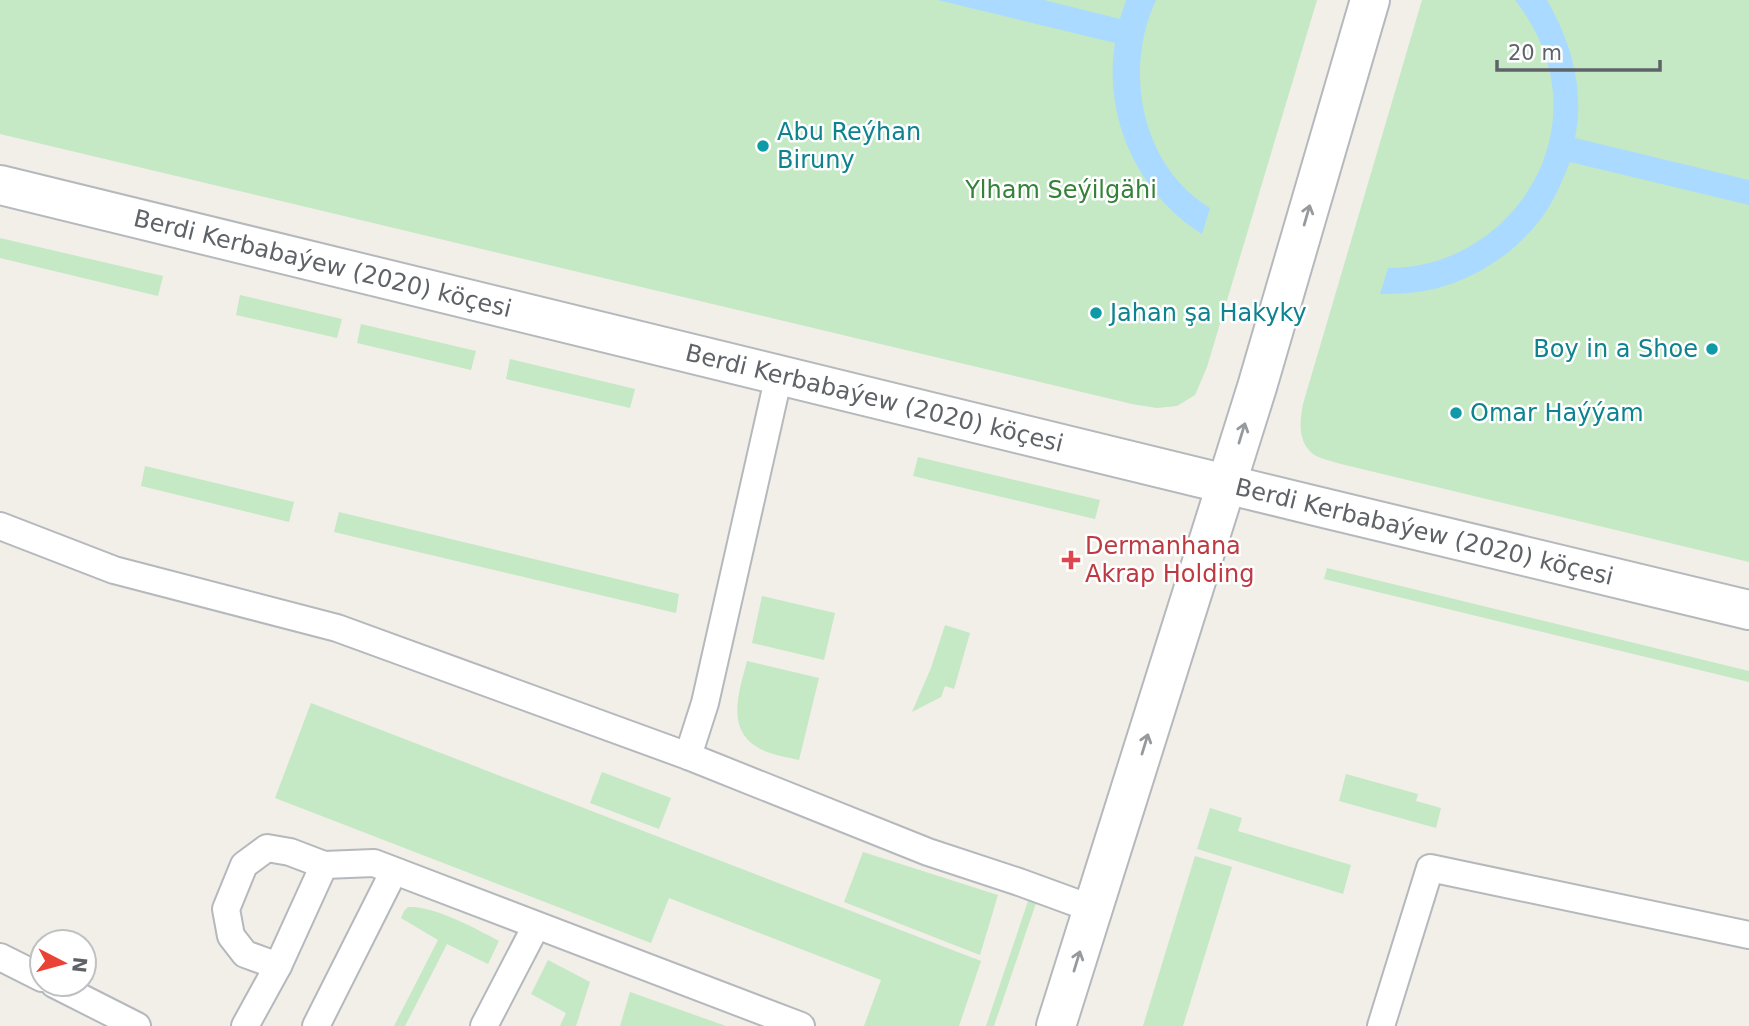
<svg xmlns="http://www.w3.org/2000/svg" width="1749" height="1026" font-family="'DejaVu Sans',sans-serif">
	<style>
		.green { fill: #c5e8c5 }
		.water { fill: #aadaff }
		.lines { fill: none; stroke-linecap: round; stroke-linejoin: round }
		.service-casing { stroke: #b5b8bc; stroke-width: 30 }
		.minor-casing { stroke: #b5b8bc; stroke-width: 42 }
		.tertiary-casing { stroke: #b5b8bc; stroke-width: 42 }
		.service { stroke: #fff; stroke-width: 26 }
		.minor { stroke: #fff; stroke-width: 38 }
		.tertiary { stroke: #fff; stroke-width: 38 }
		.oneway { stroke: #979a9d }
		.culture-dot { fill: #0f9aa8; stroke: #fff; stroke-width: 2.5 }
		.health-dot { fill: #e0444e; stroke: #fff; stroke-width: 2.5 }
		.labels { text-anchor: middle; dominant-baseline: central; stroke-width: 5; stroke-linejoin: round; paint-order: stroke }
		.culture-label { font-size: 24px; fill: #0d838f; stroke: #fff; text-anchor: start }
		.park-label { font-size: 24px; fill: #348238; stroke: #fff }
		.street-label { font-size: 24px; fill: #5f6368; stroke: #fff }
		.health-label { font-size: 24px; fill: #be3a42; stroke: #fff; text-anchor: start }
	</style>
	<rect width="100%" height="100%" fill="#f1efe8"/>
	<!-- green -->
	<g class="green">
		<path d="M0,0H1317L1207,367L1195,395L1177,406L1157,408L1132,404L0,134Z"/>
		<path d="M1422,0H1749V562L1341,464C1332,461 1320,459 1313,454C1297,441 1300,421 1303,404Z"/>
		<path d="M0,238L163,276L158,296L0,258Z"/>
		<path d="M240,295L342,319L337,338L236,315Z"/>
		<path d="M361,324L476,351L471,370L357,343Z"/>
		<path d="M510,359L635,389L630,408L506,379Z"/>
		<path d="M918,457L1100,500L1095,519L913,476Z"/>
		<path d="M145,466L294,502L289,522L141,486Z"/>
		<path d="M339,512L679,594L676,613L334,532Z"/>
		<path d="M1327,568L1749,671V682L1324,579Z"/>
		<path d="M762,596L835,613L824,660L752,643Z"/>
		<path d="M945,625L970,633L954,689L945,686L941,697L912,712L931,668Z"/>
		<path d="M747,661L819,678L799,760C786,757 769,755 757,747C725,728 740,689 747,661Z"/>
		<path d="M311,703L981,961L959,1026H864L881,980L669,898L651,943L275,798Z"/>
		<path d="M602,772L671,798L659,829L590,803Z"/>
		<path d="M1346,774L1418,794L1416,801L1441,808L1436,828L1339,801Z"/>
		<path d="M1210,808L1242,818L1238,831L1351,865L1343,894L1197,849Z"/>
		<path d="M863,852L998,895L980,955L844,902Z"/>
		<path d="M1195,856L1232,867L1183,1026H1143Z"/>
		<path d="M1028,901L1036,903L994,1026H986Z"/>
		<path d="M408,907C433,905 477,929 499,941L488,964L447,944L405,1026H394L438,940L401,918L404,911Z"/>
		<path d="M548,960L590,982L576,1026H560L566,1013L531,994Z"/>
		<path d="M630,992L726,1026H620Z"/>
	</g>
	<!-- water -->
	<g class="water">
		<path d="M938,0H1044L1120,19L1126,0H1156C1123,70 1141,166 1210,208L1202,234C1138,194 1103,118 1115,43Z"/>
		<path d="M1515,0H1547C1571,42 1585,89 1575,138L1749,180V205L1570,162C1563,178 1557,195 1547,210C1521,249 1479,278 1434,289C1417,293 1398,294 1380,294L1388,268C1487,269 1569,177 1551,78C1546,49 1533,23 1515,0Z"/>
	</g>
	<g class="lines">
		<defs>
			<g id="service">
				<path d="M0,526L114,570L337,628L688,756L928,852L1019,882L1093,909"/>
				<path d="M688,756L705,703L779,375"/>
				<path d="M0,957L42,978"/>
				<path d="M278,966L245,954L231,936L226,909L244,865L267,848L290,852L324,865L374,863L801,1026"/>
				<path d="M54,984L137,1026"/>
				<path d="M245,1026L278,966L324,865"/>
				<path d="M316,1026L394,871"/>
				<path d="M484,1026L536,926"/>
				<path d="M1381,1026L1430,868L1749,935"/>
			</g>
			<g id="minor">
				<path id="s1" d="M0,185L1320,507L1749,610"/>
			</g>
			<path id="tertiary" d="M1056,1026L1257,387L1370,0"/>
		</defs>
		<!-- service casing -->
		<use href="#service" class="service-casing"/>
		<!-- minor casing -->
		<use href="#minor" class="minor-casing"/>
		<!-- tertiary casing -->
		<use href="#tertiary" class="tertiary-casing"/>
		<!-- service -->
		<use href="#service" class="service"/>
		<!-- minor -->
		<use href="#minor" class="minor"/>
		<!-- tertiary -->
		<use href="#tertiary" class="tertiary"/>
	</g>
	<!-- one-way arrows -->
	<defs><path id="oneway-shaft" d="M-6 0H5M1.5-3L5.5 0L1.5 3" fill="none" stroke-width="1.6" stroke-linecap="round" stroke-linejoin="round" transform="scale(1.75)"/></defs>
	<g class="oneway">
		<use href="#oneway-shaft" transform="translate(1307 215) rotate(-74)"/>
		<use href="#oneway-shaft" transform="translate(1242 433) rotate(-73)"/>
		<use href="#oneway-shaft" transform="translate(1145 744) rotate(-73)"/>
		<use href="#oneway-shaft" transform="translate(1077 961) rotate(-73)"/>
	</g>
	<!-- markers -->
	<g class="culture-dot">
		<circle cx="763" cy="146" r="7"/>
		<circle cx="1096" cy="313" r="7"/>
		<circle cx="1712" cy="349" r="7"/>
		<circle cx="1456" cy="413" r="7"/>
	</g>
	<path class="health-dot" d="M1067.5 549.5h7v7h7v7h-7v7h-7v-7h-7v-7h7z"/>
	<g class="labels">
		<!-- culture labels -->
		<g class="culture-label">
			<text x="777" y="132">Abu Reýhan<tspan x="777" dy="28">Biruny</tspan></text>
			<text x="1110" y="313">Jahan şa Hakyky</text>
			<text x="1698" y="349" text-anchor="end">Boy in a Shoe</text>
			<text x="1470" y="413">Omar Haýýam</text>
		</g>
		<!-- park labels -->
		<g class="park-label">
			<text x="1061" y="190">Ylham Seýilgähi</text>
		</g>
		<!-- street labels -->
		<g class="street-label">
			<text stroke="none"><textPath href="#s1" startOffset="332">Berdi Kerbabaýew (2020) köçesi</textPath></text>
			<text stroke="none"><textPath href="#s1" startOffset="900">Berdi Kerbabaýew (2020) köçesi</textPath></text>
			<text stroke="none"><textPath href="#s1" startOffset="1466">Berdi Kerbabaýew (2020) köçesi</textPath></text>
		</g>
		<!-- health labels -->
		<g class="health-label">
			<text x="1085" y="546">Dermanhana<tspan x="1085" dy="28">Akrap Holding</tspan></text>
		</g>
	</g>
	<!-- north arrow -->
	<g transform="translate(63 963) rotate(96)"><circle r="33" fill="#ffffff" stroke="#bfc1c3" stroke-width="2"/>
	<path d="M0-5L12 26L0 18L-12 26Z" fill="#ea4335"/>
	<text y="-10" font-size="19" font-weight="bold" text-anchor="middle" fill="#5f6368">N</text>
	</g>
	<!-- scale -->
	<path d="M1497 60v10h163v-10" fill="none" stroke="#5f6368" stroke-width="3.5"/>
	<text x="1508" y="60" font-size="21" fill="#5f6368" stroke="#ffffff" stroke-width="5" paint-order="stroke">20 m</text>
</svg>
